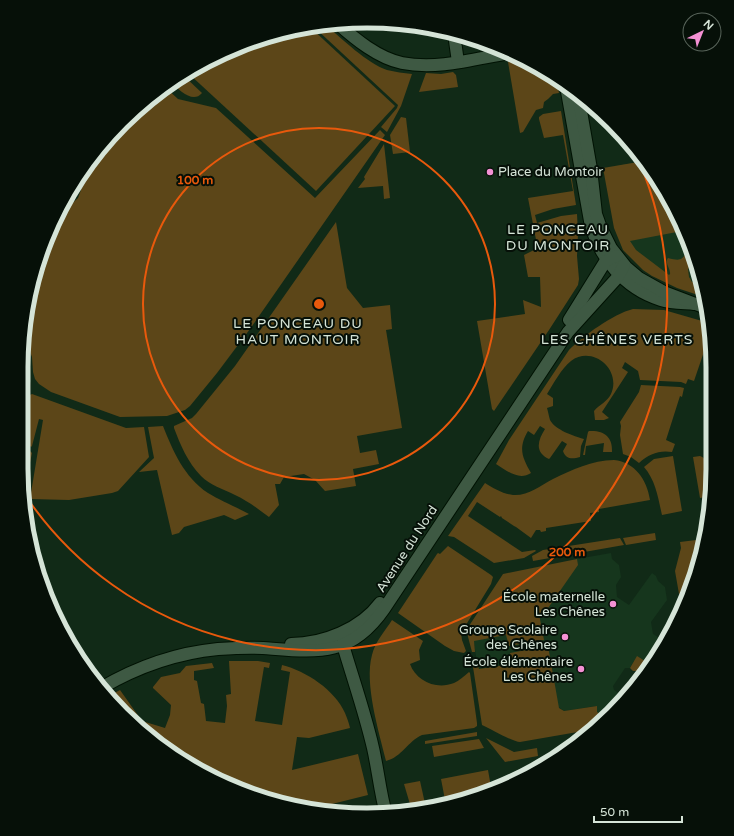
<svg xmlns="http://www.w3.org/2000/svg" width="734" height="836" font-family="'Varela Round',sans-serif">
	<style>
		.built { fill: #16361d }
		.green { fill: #5c4618 }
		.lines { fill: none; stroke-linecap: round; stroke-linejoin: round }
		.minor-casing { stroke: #001203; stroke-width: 14 }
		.minor { stroke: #3e5943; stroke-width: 12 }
		.ring { fill: none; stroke: #e8590c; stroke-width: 2 }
		.poi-dot { fill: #f491d4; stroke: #061008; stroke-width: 1.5 }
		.labels { text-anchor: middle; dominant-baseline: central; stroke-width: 4; stroke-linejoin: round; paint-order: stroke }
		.poi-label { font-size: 13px; fill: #d5e4d7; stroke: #061008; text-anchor: end }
		.street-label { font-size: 13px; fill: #d5e4d7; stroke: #061008 }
		.neighbourhood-label { font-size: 14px; letter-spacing: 1px; fill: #d5e4d7; stroke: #061008 }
		.rim { fill: none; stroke: #d5e4d7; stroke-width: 5 }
		.centre { fill: #e8590c; stroke: #061008; stroke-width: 2 }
		.ring-label { font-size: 12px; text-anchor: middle; font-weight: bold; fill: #e8590c; stroke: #061008; stroke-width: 4; stroke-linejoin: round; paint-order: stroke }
	</style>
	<rect width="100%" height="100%" fill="#112a17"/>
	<!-- built -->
	<g class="built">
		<path d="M644,161L677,214L701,277L703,291L671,282L629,246L616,166Z"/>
		<path d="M611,553L612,559L619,565L621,577L616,585L617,597L629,605L652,573L656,576L658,581L665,587L667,600L651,622L653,634L661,639L662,647L654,660L634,661L630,668H625L613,686L614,690L621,695L622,700L607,717H605L597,712L596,706L564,711L508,670L479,675L472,630L577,562V559Z"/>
	</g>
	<!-- green -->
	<g class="green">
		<path d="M326,25C342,39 367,63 387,70C395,72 404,73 412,74L401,106L387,132L381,127L397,108L398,105L314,27Z"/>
		<path d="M310,27L395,106L316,191L188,73L214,57L277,33Z"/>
		<path d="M521,59L540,67L556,79L559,93L553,94L548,99L544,102L543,108L536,110L523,132L520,133L508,62L509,61Z"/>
		<path d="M453,72L456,75L458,87L419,92L426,73L441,74Z"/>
		<path d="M184,76L202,93C193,104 179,90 172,83Z"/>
		<path d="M165,87L178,99L216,108L315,198L380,130L385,135L250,329L217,373L190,406L185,410L167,416L120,417L51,392L39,384L35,379L33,372L32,357L29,349L28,341L40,266L59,216L78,198L81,190V175L107,139L156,93Z"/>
		<path d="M561,111L576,205L553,209L535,215L537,223L561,216L577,214L578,234L577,256L579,279L578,285L549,330L494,411L492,409L477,321L525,314L523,300L541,307L540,277H528L524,255L540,247L537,245L528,198L573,191L563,135L544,138L539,119V117L543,114Z"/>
		<path d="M401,117L406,118L410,152L393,154L390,135Z"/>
		<path d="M384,144L390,198L384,199L383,186L358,188L365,179L364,177Z"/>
		<path d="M644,161L677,214L682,231L630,241L636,250L669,275L670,274C671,269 664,263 668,258C680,261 684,261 687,248L690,247L696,262L692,264L688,269L689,277L692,282L702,284L704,297L677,288L652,276L643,270L623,250L614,228L603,168Z"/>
		<path d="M336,222L347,288L363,308L390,305L392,329L386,330L402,428L357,436L360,453L376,450L379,464L353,469L356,486L325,491L315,480L304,474L284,477L280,484H275L279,505L269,517C258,509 248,501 235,495C223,489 210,485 201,476C188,463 180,444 174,428V426L192,418L196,414L235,366Z"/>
		<path d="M633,309L664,310L709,323L711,338L709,337L694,381L688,379L686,384L681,382L640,380L638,371L625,362L622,368L628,372L602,412L609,418L604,420H595L594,411C600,404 607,402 611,394C622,369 592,345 571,361C561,369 554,383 547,394L553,398V406L547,408C548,411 549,417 550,420C555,430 574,436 584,439L581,446L580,457C573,459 566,460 563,451L567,444L562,441L550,458L549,459C534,452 538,440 545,429L540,426L534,435L528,431C518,448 522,457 531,473C519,481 507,471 496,464L509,440L569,350C583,336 613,314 633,309Z"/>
		<path d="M641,385L680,387L684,388L682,397L680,396L666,440L675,444L672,452C659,450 649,454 639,463L631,457L623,454L620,435L621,426L620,422L639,392Z"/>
		<path d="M32,394L126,428L144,427L149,457L118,491L112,493L69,500L30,499L43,420L39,419L32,446L31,447L24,438L28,417L23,416L24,398Z"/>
		<path d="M712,410V449L704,436Z"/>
		<path d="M163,426C173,451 184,477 208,493C219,500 236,507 249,514L235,520L224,515L184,527L179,533L172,535L157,470L139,472L154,458L148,427Z"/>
		<path d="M589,431C604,430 613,437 612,452H603L604,443L586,446L585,455H583L588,432Z"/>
		<path d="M30,451L32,453L24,492L21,469V457Z"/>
		<path d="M673,456L682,511L662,515C658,498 656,481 644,467L654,459Z"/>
		<path d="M700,456C710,459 710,479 712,488C711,496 707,497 700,498L693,457Z"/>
		<path d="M614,460C635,462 647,480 650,500L599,509V512L590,513L591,521L546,528V531L541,532L540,530H536L531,538L516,527L514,526L502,518L501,516L500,517L477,502L468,516L522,552L535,550L536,551L524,558L494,563L454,537L448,536L485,483C493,488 503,494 513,495C528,496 540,486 553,479C572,470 592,460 614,460Z"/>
		<path d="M655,533L656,540L626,545L623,538Z"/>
		<path d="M620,538L624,545L533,561L532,556L543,550Z"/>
		<path d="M704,539L701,559L682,611L675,571L681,548L680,542Z"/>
		<path d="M448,546L491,575L493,577L491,584L461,633L462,640L466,651L464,653L454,651L445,646L398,613L437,554L438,553L440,554Z"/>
		<path d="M577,559L578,565L546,611L539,614L544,640L509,646L506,635L474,641L475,652H472L467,633L469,626L503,574Z"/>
		<path d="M392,620L423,641L419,650L420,660L410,664C416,681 436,690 454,683C459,681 464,676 469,672L470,673L477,723V726L474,728L422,735C408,741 402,757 386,761C379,732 364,683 372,655C375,642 385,631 392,620Z"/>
		<path d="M548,646L559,708L564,711L597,706V712L605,717H607L595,729L520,742C513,742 491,729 482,725L473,667L475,664L477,663L479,669L511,664L510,653Z"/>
		<path d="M637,656L645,661L654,660L647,671H633L630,668Z"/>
		<path d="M229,661H258L270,663L269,668L264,667L255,721L282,725L290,672L281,670L282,665C306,671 335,690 345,713C347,718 349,723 350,728L309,738L297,737L292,770L358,754L368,795L312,809L300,808L234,789L157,744L107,697L120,690L142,721L165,728L170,715L171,705L153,688V687L161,677L180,673L186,666L212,663L214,668L194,671V680L197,681L201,703L204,704L206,721L225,723L227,706L226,695L231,694Z"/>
		<path d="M477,732V736L425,744V741Z"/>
		<path d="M486,738L514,752L537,748L538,756L505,762Z"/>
		<path d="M479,739L484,748L434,757L432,746Z"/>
		<path d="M488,770L491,787L500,785L457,803L446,805L441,779Z"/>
		<path d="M420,781L426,808L412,811L404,784Z"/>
	</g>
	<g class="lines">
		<defs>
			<g id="minor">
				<path d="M337,23C355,39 378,58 402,63C437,70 474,59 509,53"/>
				<path d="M454,34L458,62"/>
				<path d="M566,86L590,221C598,257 625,289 661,300C671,303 683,303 694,304"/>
				<path d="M578,94L591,169L596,214L601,228L611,248L626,267L639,278L664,292L706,308"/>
				<path d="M569,320L605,262L610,258L617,256"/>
				<path d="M24,391V385"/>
				<path d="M345,637L343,645C353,679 365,713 373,748C378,770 380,792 386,814"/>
				<path d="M291,644C323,644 361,629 380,603"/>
				<path d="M101,688C137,667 176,653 218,649C233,648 248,647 263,648C316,652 350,658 384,609L568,332L616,279L620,273L624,265"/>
			</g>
		</defs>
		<!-- minor casing -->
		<use href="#minor" class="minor-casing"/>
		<!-- minor -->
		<use href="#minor" class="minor"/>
	</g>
	<!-- distance rings -->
	<g class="ring">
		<circle cx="319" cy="304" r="176"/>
		<path d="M634 150A351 351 0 0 1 25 495"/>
	</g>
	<!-- markers -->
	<g class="poi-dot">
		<circle cx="490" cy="172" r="4"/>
		<circle cx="613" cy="604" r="4"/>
		<circle cx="565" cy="637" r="4"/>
		<circle cx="581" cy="669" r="4"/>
	</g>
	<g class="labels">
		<!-- poi labels -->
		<g class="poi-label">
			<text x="498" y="172" text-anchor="start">Place du Montoir</text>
			<text x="605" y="597">École maternelle<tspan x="605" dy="15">Les Chênes</tspan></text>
			<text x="557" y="630">Groupe Scolaire<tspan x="557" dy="15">des Chênes</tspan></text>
			<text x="573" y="662">École élémentaire<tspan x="573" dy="15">Les Chênes</tspan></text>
		</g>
		<!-- street labels -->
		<g class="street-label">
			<text transform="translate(407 549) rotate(-57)">Avenue du Nord</text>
		</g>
		<!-- neighbourhood labels -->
		<g class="neighbourhood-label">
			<text x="558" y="229">LE PONCEAU<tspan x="558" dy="16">DU MONTOIR</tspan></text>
			<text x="298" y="323">LE PONCEAU DU<tspan x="298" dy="16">HAUT MONTOIR</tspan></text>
			<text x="617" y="339">LES CHÊNES VERTS</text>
		</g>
	</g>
	<!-- crop -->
	<path d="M0 0H734V836H0ZM367 28H367A339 339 0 0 1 706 367V469A339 339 0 0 1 367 808H367A339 339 0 0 1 28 469V367A339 339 0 0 1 367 28Z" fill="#061008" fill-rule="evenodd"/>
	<path class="rim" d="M367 28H367A339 339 0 0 1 706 367V469A339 339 0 0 1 367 808H367A339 339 0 0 1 28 469V367A339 339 0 0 1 367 28Z"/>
	<circle cx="319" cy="304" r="6" class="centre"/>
	<g class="ring-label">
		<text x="195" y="184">100 m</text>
		<text x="567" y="556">200 m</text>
	</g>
	<!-- north arrow -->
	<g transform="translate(702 32) rotate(43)"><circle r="19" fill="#061008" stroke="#59655b"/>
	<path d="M0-3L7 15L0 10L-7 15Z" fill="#f491d4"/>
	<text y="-6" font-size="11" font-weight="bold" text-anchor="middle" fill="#d5e4d7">N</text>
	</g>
	<!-- scale -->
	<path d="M594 816v6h88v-6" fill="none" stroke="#d5e4d7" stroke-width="2"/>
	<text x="600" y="816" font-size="12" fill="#d5e4d7" stroke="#061008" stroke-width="3" paint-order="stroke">50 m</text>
</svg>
